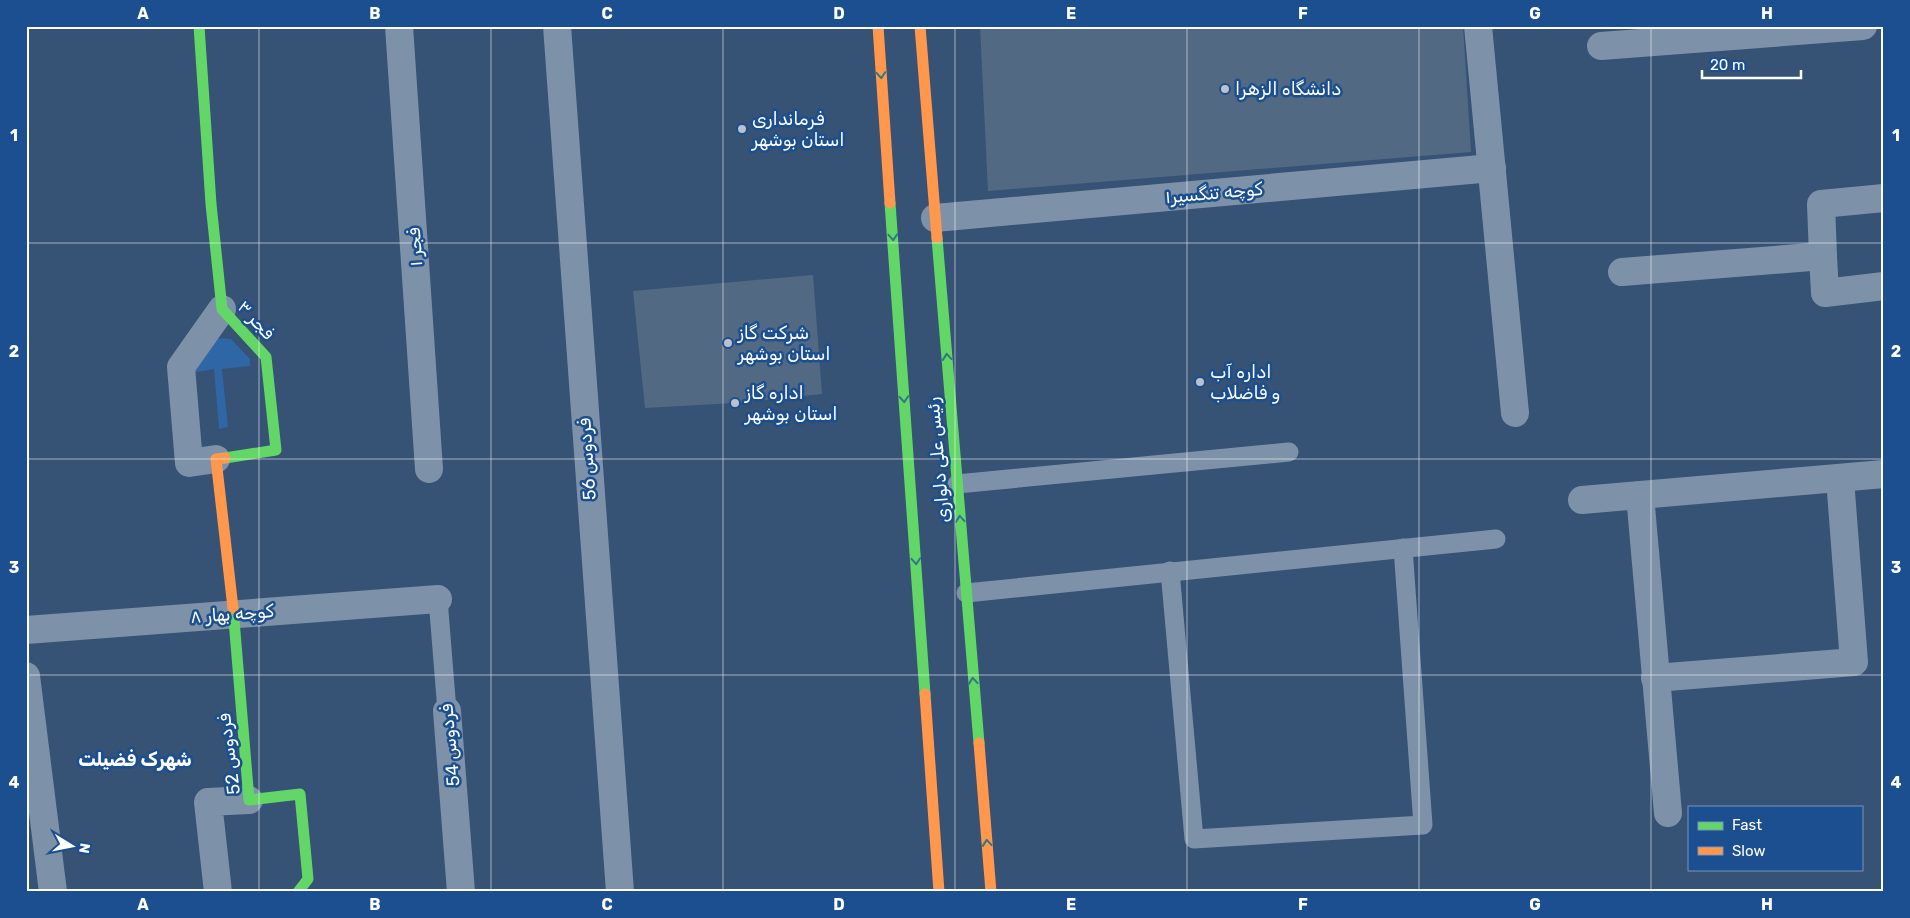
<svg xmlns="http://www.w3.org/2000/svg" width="1910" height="918" font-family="Rubik,Vazirmatn,sans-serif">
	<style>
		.green { fill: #2f66a5 }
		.building { fill: #526984 }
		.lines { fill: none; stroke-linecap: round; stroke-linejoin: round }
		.lane { stroke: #7d92a8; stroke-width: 19 }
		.street { stroke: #7d92a8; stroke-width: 28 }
		.fast { stroke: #63d668; stroke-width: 11 }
		.slow { stroke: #ff974d; stroke-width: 11 }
		.oneway { stroke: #317883 }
		.grid { fill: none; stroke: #fff; stroke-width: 1; stroke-opacity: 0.55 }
		.poi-dot { fill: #b9c2ce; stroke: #1b4f8f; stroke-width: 2 }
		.labels { text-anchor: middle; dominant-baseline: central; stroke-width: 5; stroke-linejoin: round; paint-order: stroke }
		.poi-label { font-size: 18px; fill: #fff; stroke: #1b4f8f; text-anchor: start }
		.street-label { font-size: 18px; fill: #fff; stroke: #1b4f8f }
		.neighbourhood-label { font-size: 19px; font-weight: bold; fill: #fff; stroke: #1b4f8f }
		.neatline { fill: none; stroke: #fff; stroke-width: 2 }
		.grid-label { font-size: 16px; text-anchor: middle; font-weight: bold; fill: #fff }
	</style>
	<rect width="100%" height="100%" fill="#365274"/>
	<!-- green -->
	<path class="green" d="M222,338L231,339L250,359V366L222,369L228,427L219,429L214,369L192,373L211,340Z"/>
	<!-- building -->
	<g class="building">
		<path d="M980,26H1463L1471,152L988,191Z"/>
		<path d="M813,275L822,394L735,403L645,408L633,291Z"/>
	</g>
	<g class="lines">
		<!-- lane -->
		<g class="lane">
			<path d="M957,484L1289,452"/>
			<path d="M1170,571L1194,839L1423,825L1403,548"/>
			<path d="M966,593L1496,539"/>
			<path d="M438,599L447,711"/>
		</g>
		<!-- street -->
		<g class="street">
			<path d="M399,26L429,469"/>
			<path d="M557,26L620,892"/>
			<path d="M1478,26L1515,413"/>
			<path d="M1601,46L1863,26"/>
			<path d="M935,218L1492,168"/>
			<path d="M1823,256L1821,204L1884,198"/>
			<path d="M1622,272L1823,256L1825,293L1884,286"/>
			<path d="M216,459L189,463L181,367L222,309"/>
			<path d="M1640,495L1668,813"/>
			<path d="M1582,500L1884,474"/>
			<path d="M26,630L438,599"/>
			<path d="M26,676L53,892"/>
			<path d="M1655,678L1854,662L1840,479"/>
			<path d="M447,711L461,892"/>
			<path d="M218,892L208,802L249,800"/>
		</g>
		<!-- fast -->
		<g class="fast">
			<path d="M199,26L211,204L222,309L266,357L276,450L225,458"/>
			<path d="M890,203L925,694"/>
			<path d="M937,238L979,743"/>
			<path d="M233,608L249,800L300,794L308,879L298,892"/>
		</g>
		<!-- slow -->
		<g class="slow">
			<path d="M878,26L890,203"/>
			<path d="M920,26L937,238"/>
			<path d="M225,458L216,459L233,608"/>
			<path d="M925,694L939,892"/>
			<path d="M979,743L991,892"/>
		</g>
	</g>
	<!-- one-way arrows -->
	<defs><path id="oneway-chevron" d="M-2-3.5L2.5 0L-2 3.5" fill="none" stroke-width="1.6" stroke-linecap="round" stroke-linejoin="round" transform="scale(1.25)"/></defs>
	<g class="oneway">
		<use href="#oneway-chevron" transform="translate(881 75) rotate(86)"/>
		<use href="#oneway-chevron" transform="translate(893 237) rotate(86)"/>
		<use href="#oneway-chevron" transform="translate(947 357) rotate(-95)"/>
		<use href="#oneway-chevron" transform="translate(904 399) rotate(86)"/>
		<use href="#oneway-chevron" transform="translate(960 519) rotate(-95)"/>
		<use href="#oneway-chevron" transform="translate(916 561) rotate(86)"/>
		<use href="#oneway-chevron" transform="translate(973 681) rotate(-95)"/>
		<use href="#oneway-chevron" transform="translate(987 843) rotate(-95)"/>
	</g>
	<!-- grid -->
	<path class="grid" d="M259,26V892M491,26V892M723,26V892M955,26V892M1187,26V892M1419,26V892M1651,26V892M26,243H1884M26,459H1884M26,675H1884"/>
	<!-- markers -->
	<g class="poi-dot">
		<circle cx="1225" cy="89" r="5"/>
		<circle cx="742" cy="129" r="5"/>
		<circle cx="728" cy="343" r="5"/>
		<circle cx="1200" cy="382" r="5"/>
		<circle cx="735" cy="403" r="5"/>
	</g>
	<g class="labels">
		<!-- poi labels -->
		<g class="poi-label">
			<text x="1235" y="89">دانشگاه الزهرا</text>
			<text x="752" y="119">فرمانداری<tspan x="752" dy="21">استان بوشهر</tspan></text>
			<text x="738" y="333">شرکت گاز<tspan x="738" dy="21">استان بوشهر</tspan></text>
			<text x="1210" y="372">اداره آب<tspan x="1210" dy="21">و فاضلاب</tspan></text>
			<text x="745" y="393">اداره گاز<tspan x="745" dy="21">استان بوشهر</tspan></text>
		</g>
		<!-- street labels -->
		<g class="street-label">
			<text transform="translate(1214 193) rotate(-5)">کوچه تنگسیر۱</text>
			<text transform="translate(415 247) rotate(-94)">فجر ۱</text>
			<text transform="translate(256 320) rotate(48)">فجر ۳</text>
			<text transform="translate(587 459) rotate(-94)">فردوس 56</text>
			<text transform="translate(938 460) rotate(-95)">رئیس علی دلواری</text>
			<text transform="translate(232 614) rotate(-4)">کوچه بهار ۸</text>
			<text transform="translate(450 745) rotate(-95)">فردوس 54</text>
			<text transform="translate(229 754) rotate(-97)">فردوس 52</text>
		</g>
		<!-- neighbourhood labels -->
		<g class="neighbourhood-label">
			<text x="135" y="759">شهرک فضیلت</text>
		</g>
	</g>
	<!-- border -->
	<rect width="1910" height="918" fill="none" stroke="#1b4f8f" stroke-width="55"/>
	<!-- legend -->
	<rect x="1688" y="806" width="175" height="65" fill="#1b4f8f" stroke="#7695bc"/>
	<rect x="1698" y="822" width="25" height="8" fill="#63d668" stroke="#7695bc"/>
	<text x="1732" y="830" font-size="15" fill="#ffffff">Fast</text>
	<rect x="1698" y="847" width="25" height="8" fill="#ff974d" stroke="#7695bc"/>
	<text x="1732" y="856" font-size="15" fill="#ffffff">Slow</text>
	<!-- north arrow -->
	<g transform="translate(72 846) rotate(100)" stroke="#1b4f8f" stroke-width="4" paint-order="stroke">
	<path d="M0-4L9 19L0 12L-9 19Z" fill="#ffffff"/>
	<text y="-8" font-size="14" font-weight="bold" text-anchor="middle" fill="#ffffff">N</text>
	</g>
	<!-- scale -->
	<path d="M1702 70v8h99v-8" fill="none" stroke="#ffffff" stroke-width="2.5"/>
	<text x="1710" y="70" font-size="15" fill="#ffffff" stroke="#1b4f8f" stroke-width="4" paint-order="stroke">20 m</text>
	<rect x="28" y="28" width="1854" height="862" class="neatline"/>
	<g class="grid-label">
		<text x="143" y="19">A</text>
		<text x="375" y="19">B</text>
		<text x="607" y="19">C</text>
		<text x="839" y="19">D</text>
		<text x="1071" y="19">E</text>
		<text x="1303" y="19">F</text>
		<text x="1535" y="19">G</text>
		<text x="1767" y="19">H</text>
		<text x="14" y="141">1</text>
		<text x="1896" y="141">1</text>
		<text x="14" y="357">2</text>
		<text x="1896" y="357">2</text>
		<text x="14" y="573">3</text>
		<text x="1896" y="573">3</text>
		<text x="14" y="788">4</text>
		<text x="1896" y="788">4</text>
		<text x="143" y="910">A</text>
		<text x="375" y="910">B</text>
		<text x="607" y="910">C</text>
		<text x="839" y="910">D</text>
		<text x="1071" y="910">E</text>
		<text x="1303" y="910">F</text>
		<text x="1535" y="910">G</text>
		<text x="1767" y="910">H</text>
	</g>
</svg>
